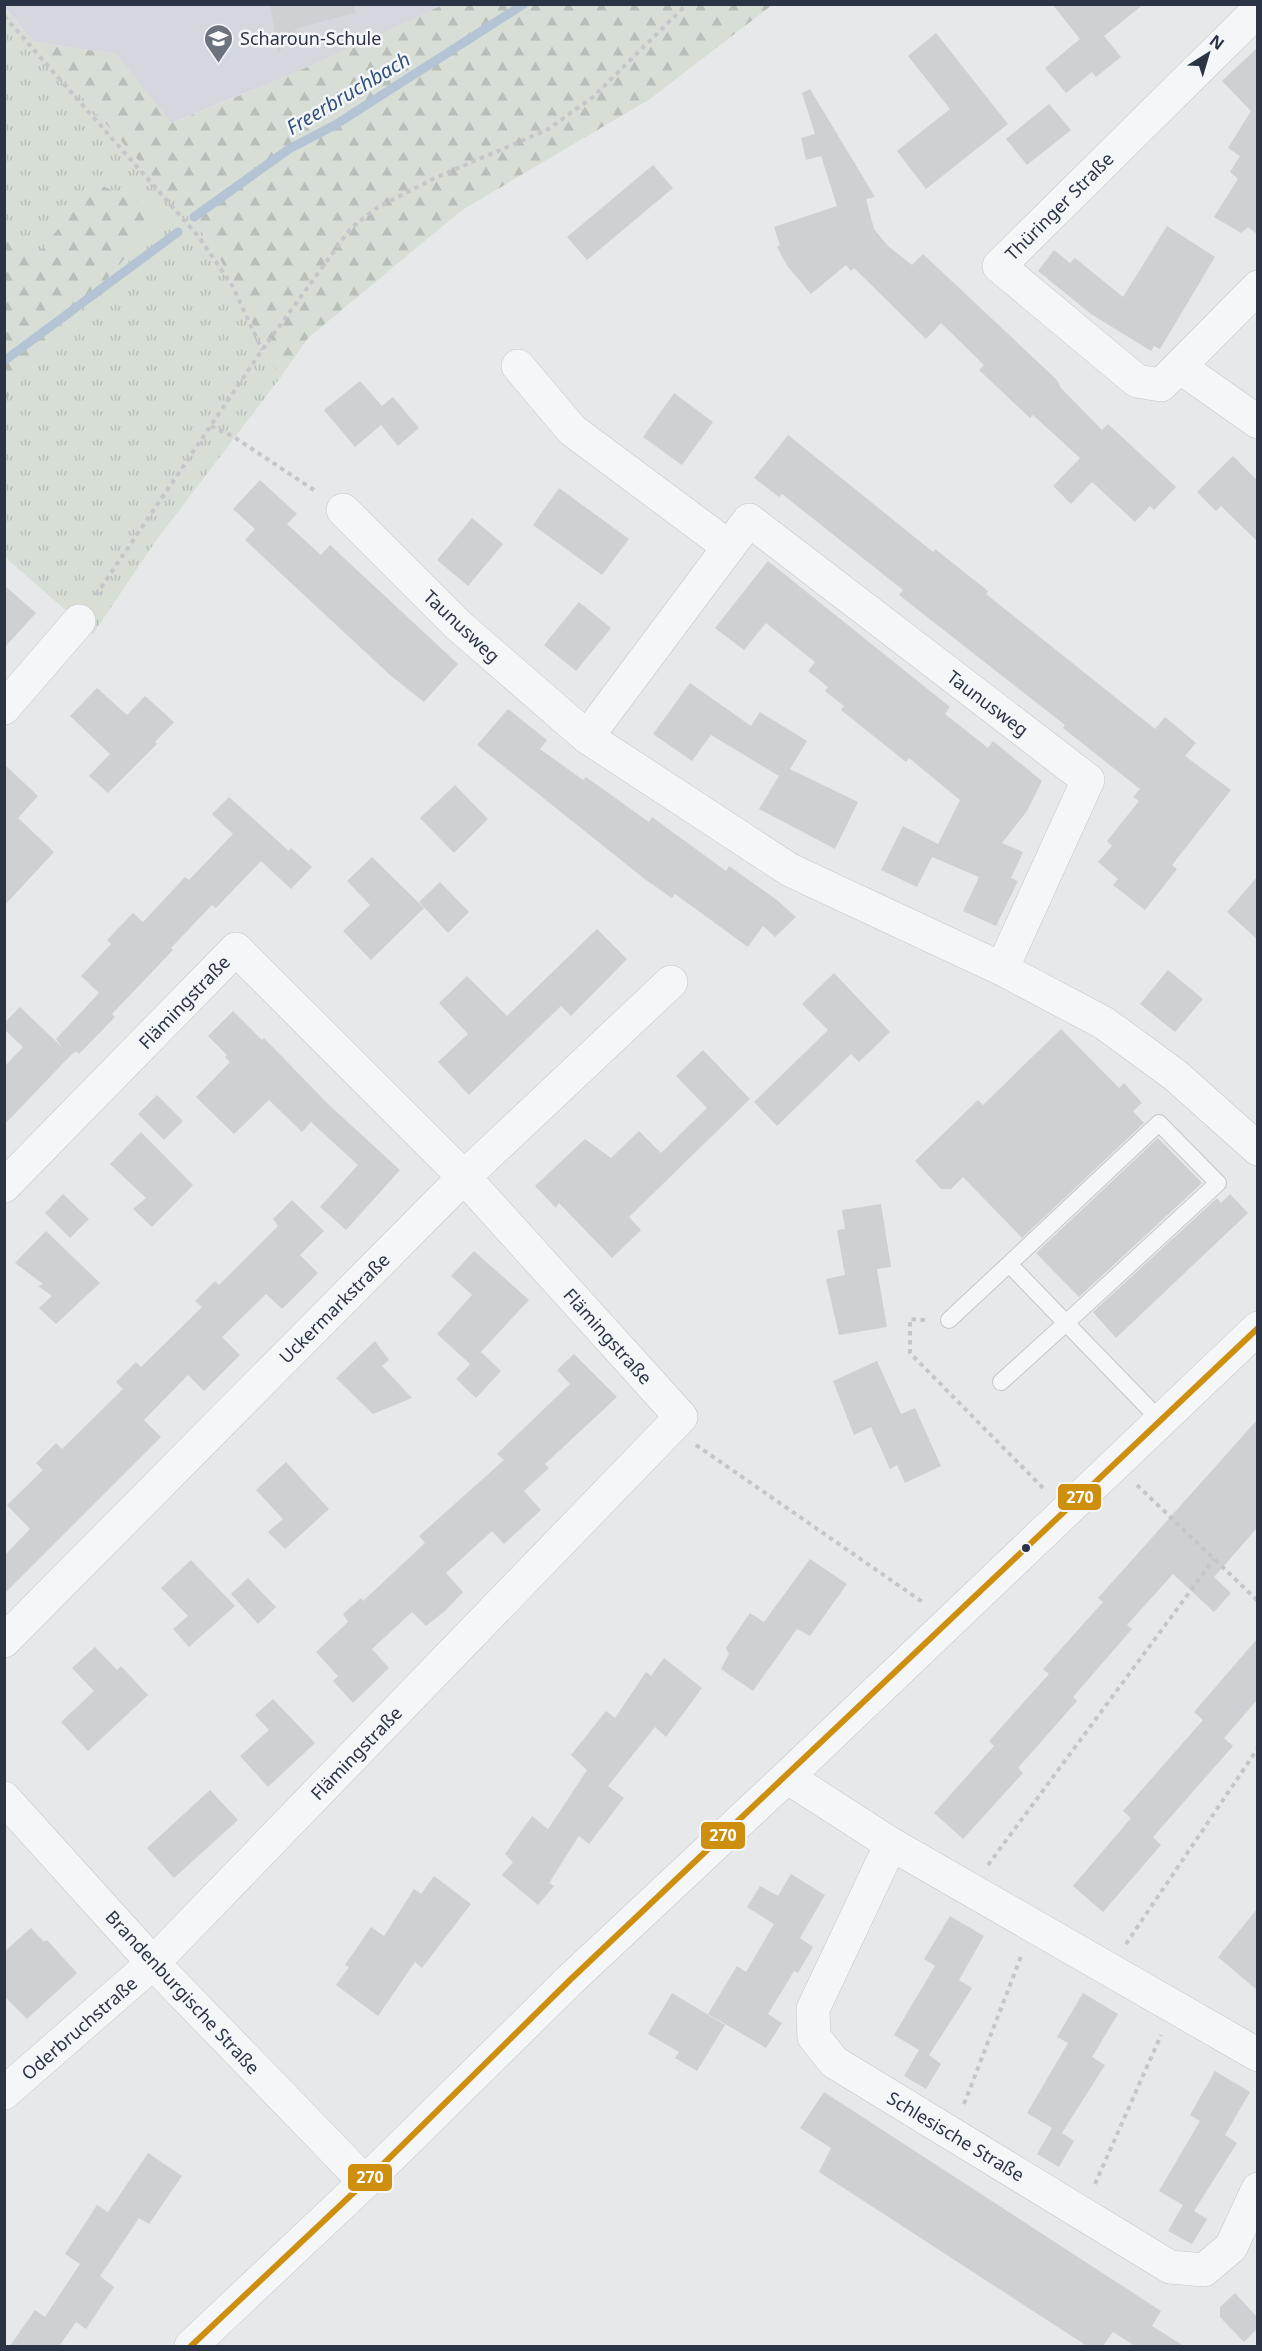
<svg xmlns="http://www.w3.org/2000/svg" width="1262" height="2351" font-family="'Noto Sans',sans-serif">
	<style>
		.built { fill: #d4d7dd }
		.grass { fill: url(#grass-tufts) }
		.forest { fill: url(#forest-firs) }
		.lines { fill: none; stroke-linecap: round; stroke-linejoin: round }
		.stream { stroke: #b4c4d5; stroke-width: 9 }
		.building { fill: #ced0d3 }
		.service-casing { stroke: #c4c6c8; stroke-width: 18 }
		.minor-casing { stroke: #c4c6c8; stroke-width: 34 }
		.tertiary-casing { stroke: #c4c6c8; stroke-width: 34 }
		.path { stroke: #c5c6ca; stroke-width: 4; stroke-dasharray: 4.5 4.5; stroke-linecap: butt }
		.service { stroke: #f5f6f7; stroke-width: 16 }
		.minor { stroke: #f5f6f7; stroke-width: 33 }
		.tertiary { stroke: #f5f6f7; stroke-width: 33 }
		.bus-1-casing { stroke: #f4f6f9; stroke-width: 10 }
		.bus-1 { stroke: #ce8f0e; stroke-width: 6 }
		.bus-dot { fill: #2b3445; stroke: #f4f6f9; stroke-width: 2 }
		.labels { text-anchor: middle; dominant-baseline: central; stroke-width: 5; stroke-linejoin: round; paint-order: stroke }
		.poi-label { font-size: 18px; fill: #2b3445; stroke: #f4f6f9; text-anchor: start }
		.street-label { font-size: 18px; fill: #2b3445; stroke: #f4f6f9 }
		.water-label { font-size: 20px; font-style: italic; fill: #34527a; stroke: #f4f6f9 }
		.line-badge { stroke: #f4f6f9; stroke-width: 2 }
		.badge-label { font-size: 16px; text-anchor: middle; font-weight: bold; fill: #fff }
	</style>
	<defs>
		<pattern id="grass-tufts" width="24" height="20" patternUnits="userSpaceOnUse" patternTransform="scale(1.5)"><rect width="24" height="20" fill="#d6ded6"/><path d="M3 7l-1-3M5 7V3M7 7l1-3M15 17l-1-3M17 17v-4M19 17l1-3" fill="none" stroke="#b8bfb9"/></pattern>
		<pattern id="forest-firs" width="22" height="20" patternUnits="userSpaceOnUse" patternTransform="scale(1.5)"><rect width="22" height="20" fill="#d6ded6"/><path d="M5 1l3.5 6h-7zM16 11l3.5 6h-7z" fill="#b8bfb9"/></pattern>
	</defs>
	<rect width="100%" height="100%" fill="#e6e8ea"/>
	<!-- built -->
	<path class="built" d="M4,5H445L292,74L171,123L116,54L34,42L5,8Z"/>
	<!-- grass -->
	<path class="grass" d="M4,8L213,245L280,378L155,542L93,634L5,557V400L163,213L96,183L31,262L5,236Z"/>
	<!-- forest -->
	<g class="forest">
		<path d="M445,4L772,5L650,99L462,210L308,338L280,378L213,245L34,42L116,54L172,123L292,74Z"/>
		<path d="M96,183L163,213L5,400V236L31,262Z"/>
	</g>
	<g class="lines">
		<!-- stream -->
		<g class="stream">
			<path d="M194,217L289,149L335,125L524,4"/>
			<path d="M4,361L178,232"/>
		</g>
	</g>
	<!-- building -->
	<g class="building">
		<path d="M270,4H354L355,13L297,28L278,53Z"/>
		<path d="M1052,4H1144L1104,36L1121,57L1096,77L1092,72L1066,93L1045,68L1080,39Z"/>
		<path d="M936,33L1008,124L926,189L897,151L950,109L908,56Z"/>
		<path d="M1257,48V234L1248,227L1241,233L1214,217L1238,179L1230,172L1240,156L1228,148L1251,111L1222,81Z"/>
		<path d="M810,89L875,197L866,199L874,229L888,246L912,265L923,254L1057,380L1061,388L1102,430L1108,424L1176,487L1154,510L1150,506L1135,522L1092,482L1071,504L1053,486L1080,458L1033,415L1030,418L979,370L984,365L941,323L926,339L854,268L851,271L846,265L811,294L788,267L777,247L780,245L774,227L837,206L821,156L806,160L801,138L815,134L802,93Z"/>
		<path d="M1049,104L1071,130L1027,165L1006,139Z"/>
		<path d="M653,165L673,188L587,260L567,237Z"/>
		<path d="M1167,226L1215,257L1160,349L1154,346L1151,351L1091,314L1038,271L1054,250L1070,263L1075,258L1123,297Z"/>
		<path d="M360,381L382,406L393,397L419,428L398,446L381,425L355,447L324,410Z"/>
		<path d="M674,393L713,422L682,465L643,437Z"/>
		<path d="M788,435L933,552L935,549L988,591L986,594L1155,729L1165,717L1196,743L1185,756L1231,790L1172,865L1177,869L1145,910L1113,885L1118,879L1098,862L1112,846L1107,841L1139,801L1133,797L1140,789L1063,728L1065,725L899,595L903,590L782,494L779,497L754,478Z"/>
		<path d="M1233,456L1257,480V541L1221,506L1216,511L1197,492Z"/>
		<path d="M260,480L297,514L287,524L321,555L330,545L458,664L424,702L390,675L245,540L255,529L233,509Z"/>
		<path d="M559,488L629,539L602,575L533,525Z"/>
		<path d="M472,518L503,544L468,586L437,560Z"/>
		<path d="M768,561L950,707L945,714L988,748L993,741L1042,781L1027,811L1002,843L1023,852L1011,878L1018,881L996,926L963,911L979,877L932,857L917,887L881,870L903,826L938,844L960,800L909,758L906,762L841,710L844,706L825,691L828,687L808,671L815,662L766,623L744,650L715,628Z"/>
		<path d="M4,585L36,613L4,648Z"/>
		<path d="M579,602L611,628L576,671L544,645Z"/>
		<path d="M690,683L751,726L760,712L807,741L790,769L858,802L835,849L759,809L779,776L711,735L692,761L653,734Z"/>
		<path d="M97,688L127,715L145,696L174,722L155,742L157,744L108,793L89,776L110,754L70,716Z"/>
		<path d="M508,709L547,740L540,749L583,780L586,777L649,822L652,817L726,871L729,866L777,900L796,917L775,937L763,926L748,947L675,894L672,898L646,880L477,745Z"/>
		<path d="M4,764L38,796L18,818L54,852L4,906Z"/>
		<path d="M455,785L488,819L454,853L420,818Z"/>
		<path d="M229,797L289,851L291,848L312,867L291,889L261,861L216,908L212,905L171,948L173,950L112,1014L115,1017L79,1054L76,1051L70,1056L4,1125V1067L23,1047L4,1029V1023L20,1007L63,1048L56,1039L99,993L81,976L111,944L107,940L133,913L143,922L185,877L189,880L233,834L212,814Z"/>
		<path d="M372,857L424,908L371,960L343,931L370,905L347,881Z"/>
		<path d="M1257,877V939L1227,912Z"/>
		<path d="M440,882L469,912L448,933L419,902Z"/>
		<path d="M597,929L627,959L571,1016L561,1006L469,1095L438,1062L468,1034L439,1003L467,976L507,1016Z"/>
		<path d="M1168,970L1203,999L1175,1032L1140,1004Z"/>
		<path d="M834,973L890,1032L859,1062L851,1054L777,1126L754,1102L828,1030L802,1004Z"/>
		<path d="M233,1011L262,1040L264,1038L328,1104L400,1170L346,1230L320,1207L358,1165L311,1122L302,1132L269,1100L234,1134L196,1097L230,1062L225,1057L227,1055L208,1036Z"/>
		<path d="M1061,1029L1119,1088L1124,1083L1142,1103L1133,1111L1144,1123L1022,1238L963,1177L951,1189H941L915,1161L978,1100L983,1105Z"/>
		<path d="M703,1050L750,1099L629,1217L641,1230L612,1258L559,1203L556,1208L535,1186L585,1139L611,1158L639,1131L661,1153L707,1108L676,1076Z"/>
		<path d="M157,1095L183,1121L164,1140L138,1114Z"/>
		<path d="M141,1132L193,1185L152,1227L133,1209L146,1198L110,1164Z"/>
		<path d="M1158,1138L1202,1183L1079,1297L1036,1253Z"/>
		<path d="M63,1194L89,1219L70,1238L45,1213Z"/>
		<path d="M1230,1194L1248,1213L1116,1338L1093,1312L1217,1198L1221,1203Z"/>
		<path d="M292,1200L324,1231L300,1255L318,1273L282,1309L266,1294L222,1337L240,1355L204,1391L188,1375L144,1420L161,1437L4,1594V1556L30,1529L7,1505L43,1470L36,1463L56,1443L62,1449L123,1389L116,1382L136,1362L141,1367L202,1307L195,1301L215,1281L219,1285L278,1226L273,1219Z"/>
		<path d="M881,1204L891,1267L877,1269L887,1327L839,1335L826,1279L845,1275L837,1230L845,1229L842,1210Z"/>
		<path d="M46,1231L100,1283L56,1324L39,1308L52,1296L38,1286L43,1284L15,1263Z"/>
		<path d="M474,1251L529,1300L477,1356L481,1352L501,1371L476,1398L456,1379L470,1364L437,1334L472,1295L451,1276Z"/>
		<path d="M375,1341L389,1360L382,1366L412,1398L373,1414L336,1378Z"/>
		<path d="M574,1354L617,1397L545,1464L549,1468L524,1491L541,1510L504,1544L492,1531L446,1573L463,1592L445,1611L426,1626L412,1612L372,1649L389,1668L353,1703L333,1681L338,1676L316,1652L348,1622L343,1614L361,1598L363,1601L425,1543L419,1536L504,1460L497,1454L570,1384L557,1370Z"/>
		<path d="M877,1361L901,1414L915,1408L941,1466L905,1483L897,1465L890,1469L871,1427L854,1435L833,1381Z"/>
		<path d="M1257,1420V1528L1214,1577L1231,1593L1214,1612L1173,1574L1127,1625L1132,1629L1073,1697L1077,1701L1018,1768L1023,1773L963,1839L934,1813L994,1746L989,1741L1049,1674L1043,1669L1103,1602L1098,1598Z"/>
		<path d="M286,1462L329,1509L285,1549L268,1532L283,1519L256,1490Z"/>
		<path d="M810,1559L847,1584L810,1636L797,1629L753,1691L721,1669L729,1654L726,1648L750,1613L764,1622Z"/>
		<path d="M191,1560L235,1606L189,1647L173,1629L188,1616L161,1588Z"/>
		<path d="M248,1578L276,1607L258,1624L231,1594Z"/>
		<path d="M1257,1639V1700L1224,1738L1233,1746L1153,1837L1161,1845L1103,1912L1073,1886L1131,1818L1123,1811L1203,1720L1194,1712Z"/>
		<path d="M95,1647L117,1670L121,1666L148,1695L88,1751L61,1722L94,1691L72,1668Z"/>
		<path d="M664,1658L702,1688L666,1737L655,1727L608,1786L624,1798L589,1844L579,1836L549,1883L554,1886L538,1905L502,1875L513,1862L505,1854L532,1816L548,1829L587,1770L571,1755L606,1711L615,1718L646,1672L651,1676Z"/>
		<path d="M273,1699L315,1743L268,1787L240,1756L269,1730L255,1715Z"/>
		<path d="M210,1790L238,1820L174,1878L147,1848Z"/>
		<path d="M791,1874L825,1895L800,1938L813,1947L798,1973L794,1971L768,2014L782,2023L766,2048L708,2014L737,1966L746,1972L774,1924L747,1907L760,1886L778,1896Z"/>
		<path d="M434,1876L471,1904L422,1968L415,1962L378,2016L336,1985L349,1967L345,1965L371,1927L384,1936L414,1889L421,1894Z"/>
		<path d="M1257,1909V1990L1218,1957Z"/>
		<path d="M950,1916L984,1936L959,1980L972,1988L929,2055L941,2064L926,2089L904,2076L919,2050L894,2035L935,1966L924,1959Z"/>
		<path d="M31,1928L44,1942L47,1940L77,1973L27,2019L4,1996V1952Z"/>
		<path d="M672,1993L725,2025L697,2071L675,2058L679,2052L648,2034Z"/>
		<path d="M1083,1993L1118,2014L1092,2057L1105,2065L1062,2133L1074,2141L1059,2167L1037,2154L1052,2128L1027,2113L1068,2043L1057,2037Z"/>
		<path d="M1215,2071L1250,2092L1225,2135L1237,2143L1194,2211L1207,2219L1192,2244L1168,2231L1183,2205L1159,2191L1200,2121L1190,2115Z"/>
		<path d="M824,2092L1161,2311L1152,2326L1184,2346H1135L1113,2332L1103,2346H1087L819,2172L831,2148L800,2128Z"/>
		<path d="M148,2153L182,2176L149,2224L139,2218L100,2276L114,2287L86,2329L76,2322L59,2346H10L35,2310L45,2317L80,2264L65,2254L97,2205L108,2212Z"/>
		<path d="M1235,2293L1257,2317V2329L1244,2342L1220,2317V2307Z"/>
	</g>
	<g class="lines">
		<defs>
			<g id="service">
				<path d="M949,1320L1009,1264L1066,1323L1218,1183L1159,1123L1009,1264"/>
				<path d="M1001,1382L1066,1323L1161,1421"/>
			</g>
			<g id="minor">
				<path d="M1258,10L999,266L1137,381L1161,385L1258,287"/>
				<path d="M518,366L572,430L729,547"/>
				<path d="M1180,367L1258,422"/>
				<path d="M343,510L458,625L587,737"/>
				<path d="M4,708L79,621"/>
				<path d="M1002,969L1088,780L749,520L587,737L790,870L1002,969L1104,1023L1175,1075L1258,1149"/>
				<path d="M4,1186L236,949L464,1177L681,1417L153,1963L4,2093"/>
				<path d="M4,1641L464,1177L671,982"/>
				<path d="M787,1777L891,1844L1258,2055"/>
				<path d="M4,1798L153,1963L365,2182"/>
				<path d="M891,1844L813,2009L814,2037L834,2062L1170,2267L1204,2270L1231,2247L1258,2189"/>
			</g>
			<path id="tertiary" d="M191,2346L365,2182L571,1979L787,1777L1258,1328"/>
		</defs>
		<!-- service casing -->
		<use href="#service" class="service-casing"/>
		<!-- minor casing -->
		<use href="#minor" class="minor-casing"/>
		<!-- tertiary casing -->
		<use href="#tertiary" class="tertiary-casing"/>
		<!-- path -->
		<g class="path">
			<path d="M4,16L199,237L233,287L262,350"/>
			<path d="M211,426L234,437L317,492"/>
			<path d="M96,595L262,350L351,228L378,207L437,177L547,130L593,97L687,4"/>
			<path d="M925,1320L910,1319V1353L1045,1490"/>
			<path d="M696,1445L924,1603"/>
			<path d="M1137,1485L1258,1601"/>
			<path d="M988,1865L1214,1559"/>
			<path d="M1126,1944L1258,1748"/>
			<path d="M964,2104L1022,1954"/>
			<path d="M1095,2184L1161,2035"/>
		</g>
		<!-- service -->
		<use href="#service" class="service"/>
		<!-- minor -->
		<use href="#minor" class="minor"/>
		<!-- tertiary -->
		<use href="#tertiary" class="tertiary"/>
		<defs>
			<path id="bus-1" d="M191,2346L365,2182L571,1979L1258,1328"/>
		</defs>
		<!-- bus-1 casing -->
		<use href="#bus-1" class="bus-1-casing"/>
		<!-- bus-1 -->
		<use href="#bus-1" class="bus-1"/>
	</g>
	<!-- icons -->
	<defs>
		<symbol id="school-pin" viewBox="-11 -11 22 30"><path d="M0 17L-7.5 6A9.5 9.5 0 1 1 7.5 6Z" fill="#6c737f" stroke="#f4f6f9"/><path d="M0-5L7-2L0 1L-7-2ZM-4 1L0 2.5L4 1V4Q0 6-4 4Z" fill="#fff"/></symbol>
	</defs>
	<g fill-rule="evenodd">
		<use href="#school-pin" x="202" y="22" width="33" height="45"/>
	</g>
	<!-- markers -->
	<circle class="bus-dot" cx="1026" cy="1548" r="5"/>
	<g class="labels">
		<!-- poi labels -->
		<g class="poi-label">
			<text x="240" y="38">Scharoun-Schule</text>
		</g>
		<!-- street labels -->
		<g class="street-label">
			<text transform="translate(1059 206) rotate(-45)">Thüringer Straße</text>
			<text transform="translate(462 626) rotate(43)">Taunusweg</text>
			<text transform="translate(988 703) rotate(37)">Taunusweg</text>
			<text transform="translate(184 1002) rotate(-46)">Flämingstraße</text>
			<text transform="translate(334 1308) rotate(-45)">Uckermarkstraße</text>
			<text transform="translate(608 1336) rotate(48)">Flämingstraße</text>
			<text transform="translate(356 1753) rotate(-46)">Flämingstraße</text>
			<text transform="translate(183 1992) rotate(47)">Brandenburgische Straße</text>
			<text transform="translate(79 2028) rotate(-41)">Oderbruchstraße</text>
			<text transform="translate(956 2136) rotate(31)">Schlesische Straße</text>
		</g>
		<!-- water labels -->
		<g class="water-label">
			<text transform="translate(348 93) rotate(-31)">Freerbruchbach</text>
		</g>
	</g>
	<g class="line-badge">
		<rect x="1057" y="1483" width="45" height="28" rx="6" fill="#ce8f0e"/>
		<rect x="700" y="1821" width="46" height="29" rx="6" fill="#ce8f0e"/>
		<rect x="347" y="2163" width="46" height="29" rx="6" fill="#ce8f0e"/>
	</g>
	<g class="badge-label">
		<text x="1080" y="1503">270</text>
		<text x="723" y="1841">270</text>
		<text x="370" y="2183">270</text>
	</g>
	<!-- border -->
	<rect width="1262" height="2351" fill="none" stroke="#2b3445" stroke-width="12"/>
	<!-- north arrow -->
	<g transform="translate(1208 54) rotate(37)" stroke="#f4f6f9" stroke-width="4.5" paint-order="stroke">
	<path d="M0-4.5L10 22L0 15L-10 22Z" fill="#2b3445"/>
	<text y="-9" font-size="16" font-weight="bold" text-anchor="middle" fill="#2b3445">N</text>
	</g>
</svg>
